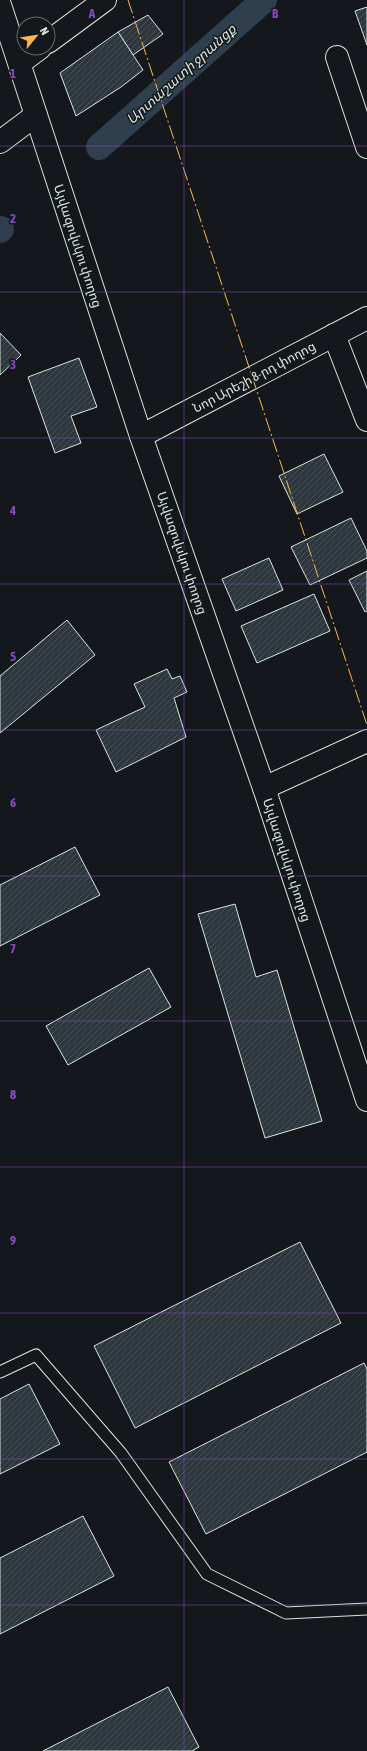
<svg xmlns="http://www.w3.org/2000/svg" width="367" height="1751" font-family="'Asap Condensed','Noto Sans Armenian',sans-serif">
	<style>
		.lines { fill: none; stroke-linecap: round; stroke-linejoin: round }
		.canal { stroke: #2f3f4d; stroke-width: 26 }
		.building { fill: url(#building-hatch); stroke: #d8e6dc }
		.service-casing { stroke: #d8e6dc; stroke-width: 13 }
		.minor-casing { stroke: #d8e6dc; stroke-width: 24 }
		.secondary-casing { stroke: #d8e6dc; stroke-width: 24 }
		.service { stroke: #14181c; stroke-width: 11 }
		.minor { stroke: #14181c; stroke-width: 22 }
		.secondary { stroke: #14181c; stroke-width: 22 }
		.power { stroke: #ffb74d; stroke-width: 1; stroke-dasharray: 14 3 2 3; stroke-linecap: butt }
		.grid { fill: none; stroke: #8948c3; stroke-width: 1; stroke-opacity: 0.55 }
		.labels { text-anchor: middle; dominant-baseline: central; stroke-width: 3; stroke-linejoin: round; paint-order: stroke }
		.street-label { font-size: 13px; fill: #d8e6dc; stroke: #14181c }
		.water-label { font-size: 14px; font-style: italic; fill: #d8e6dc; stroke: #14181c }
		.grid-label { font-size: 13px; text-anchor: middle; font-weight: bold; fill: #8948c3; stroke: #14181c; stroke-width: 3; stroke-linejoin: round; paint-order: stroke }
	</style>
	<defs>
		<pattern id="building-hatch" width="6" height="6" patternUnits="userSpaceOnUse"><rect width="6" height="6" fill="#2c363c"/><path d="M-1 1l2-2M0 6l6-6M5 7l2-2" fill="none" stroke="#4a5358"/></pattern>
	</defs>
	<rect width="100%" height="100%" fill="#14181c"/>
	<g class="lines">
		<!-- canal -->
		<g class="canal">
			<path d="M99,147L264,0"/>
			<path d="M0,230L1,229"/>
		</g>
	</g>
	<!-- building -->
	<g class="building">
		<path d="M367,7V45L355,11Z"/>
		<path d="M148,15L163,34L133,55L118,32Z"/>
		<path d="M118,32L143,70L121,87L76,116L60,73Z"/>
		<path d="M0,333L21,355L0,375Z"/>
		<path d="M79,358L97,407L71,416L81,443L55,453L28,377Z"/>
		<path d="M324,454L343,492L297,514L279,476Z"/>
		<path d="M351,518L367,551V558L310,585L291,547Z"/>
		<path d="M269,558L283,590L236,611L222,579Z"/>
		<path d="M367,571V611L365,612L349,580Z"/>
		<path d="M314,594L330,631L257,663L241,626Z"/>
		<path d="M67,620L95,655L0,733V676Z"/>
		<path d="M167,669L172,679L180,676L187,692L174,698L186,737L116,772L96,730L145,707L134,684Z"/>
		<path d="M75,847L100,895L0,946V885Z"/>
		<path d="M235,904L256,977L277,970L322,1121L265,1138L198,914Z"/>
		<path d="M149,968L171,1007L68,1065L46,1026Z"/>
		<path d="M300,1242L341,1323L135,1428L94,1346Z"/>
		<path d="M364,1363L367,1369V1452L206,1534L169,1462Z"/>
		<path d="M29,1384L60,1444L0,1474V1399Z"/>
		<path d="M83,1516L114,1576L0,1634V1558Z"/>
		<path d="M168,1687L199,1747L192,1751H43Z"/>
	</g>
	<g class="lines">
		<defs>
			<path id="service" d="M0,1372L36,1355L121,1453L207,1574L286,1613L367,1609"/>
			<g id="minor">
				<path d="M48,42L105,0"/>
				<path d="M337,57L367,147"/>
				<path d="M20,63L40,48"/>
				<path d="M0,142L36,115"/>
				<path d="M334,335L367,420"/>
				<path d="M141,436L367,318"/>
			</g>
			<g id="secondary">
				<path d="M0,5L141,436L264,788L367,1100"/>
				<path d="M264,788L367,741"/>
			</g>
		</defs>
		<!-- service casing -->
		<use href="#service" class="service-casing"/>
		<!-- minor casing -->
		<use href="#minor" class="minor-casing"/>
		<!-- secondary casing -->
		<use href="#secondary" class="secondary-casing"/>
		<!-- service -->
		<use href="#service" class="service"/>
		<!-- minor -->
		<use href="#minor" class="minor"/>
		<!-- secondary -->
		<use href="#secondary" class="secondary"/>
		<!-- power -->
		<path class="power" d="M128,0L367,725"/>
	</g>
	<!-- grid -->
	<path class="grid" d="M184,0V1751M0,146H367M0,292H367M0,438H367M0,584H367M0,730H367M0,876H367M0,1021H367M0,1167H367M0,1313H367M0,1459H367M0,1605H367"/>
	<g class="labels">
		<!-- street labels -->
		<g class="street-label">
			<text transform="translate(78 246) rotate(72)">Այվազովսկու փողոց</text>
			<text transform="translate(254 377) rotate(-28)">Նոր Արեշի 8-րդ փողոց</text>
			<text transform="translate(182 553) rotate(71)">Այվազովսկու փողոց</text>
			<text transform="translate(287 860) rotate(72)">Այվազովսկու փողոց</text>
		</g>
		<!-- water labels -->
		<g class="water-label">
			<text transform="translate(181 74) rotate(-42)">Արտաշատի ջրանցք</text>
		</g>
	</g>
	<g class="grid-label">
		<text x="92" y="18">A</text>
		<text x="275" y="18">B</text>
		<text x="13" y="78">1</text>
		<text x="13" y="223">2</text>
		<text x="13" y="369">3</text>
		<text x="13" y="515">4</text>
		<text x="13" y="661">5</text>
		<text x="13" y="807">6</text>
		<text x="13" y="953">7</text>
		<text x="13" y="1099">8</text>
		<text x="13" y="1245">9</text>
	</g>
	<!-- north arrow -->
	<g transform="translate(36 36) rotate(60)"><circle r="19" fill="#14181c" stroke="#626a69"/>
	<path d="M0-3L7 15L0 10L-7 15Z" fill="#ffb74d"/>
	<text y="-6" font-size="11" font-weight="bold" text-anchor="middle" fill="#d8e6dc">N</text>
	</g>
</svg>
